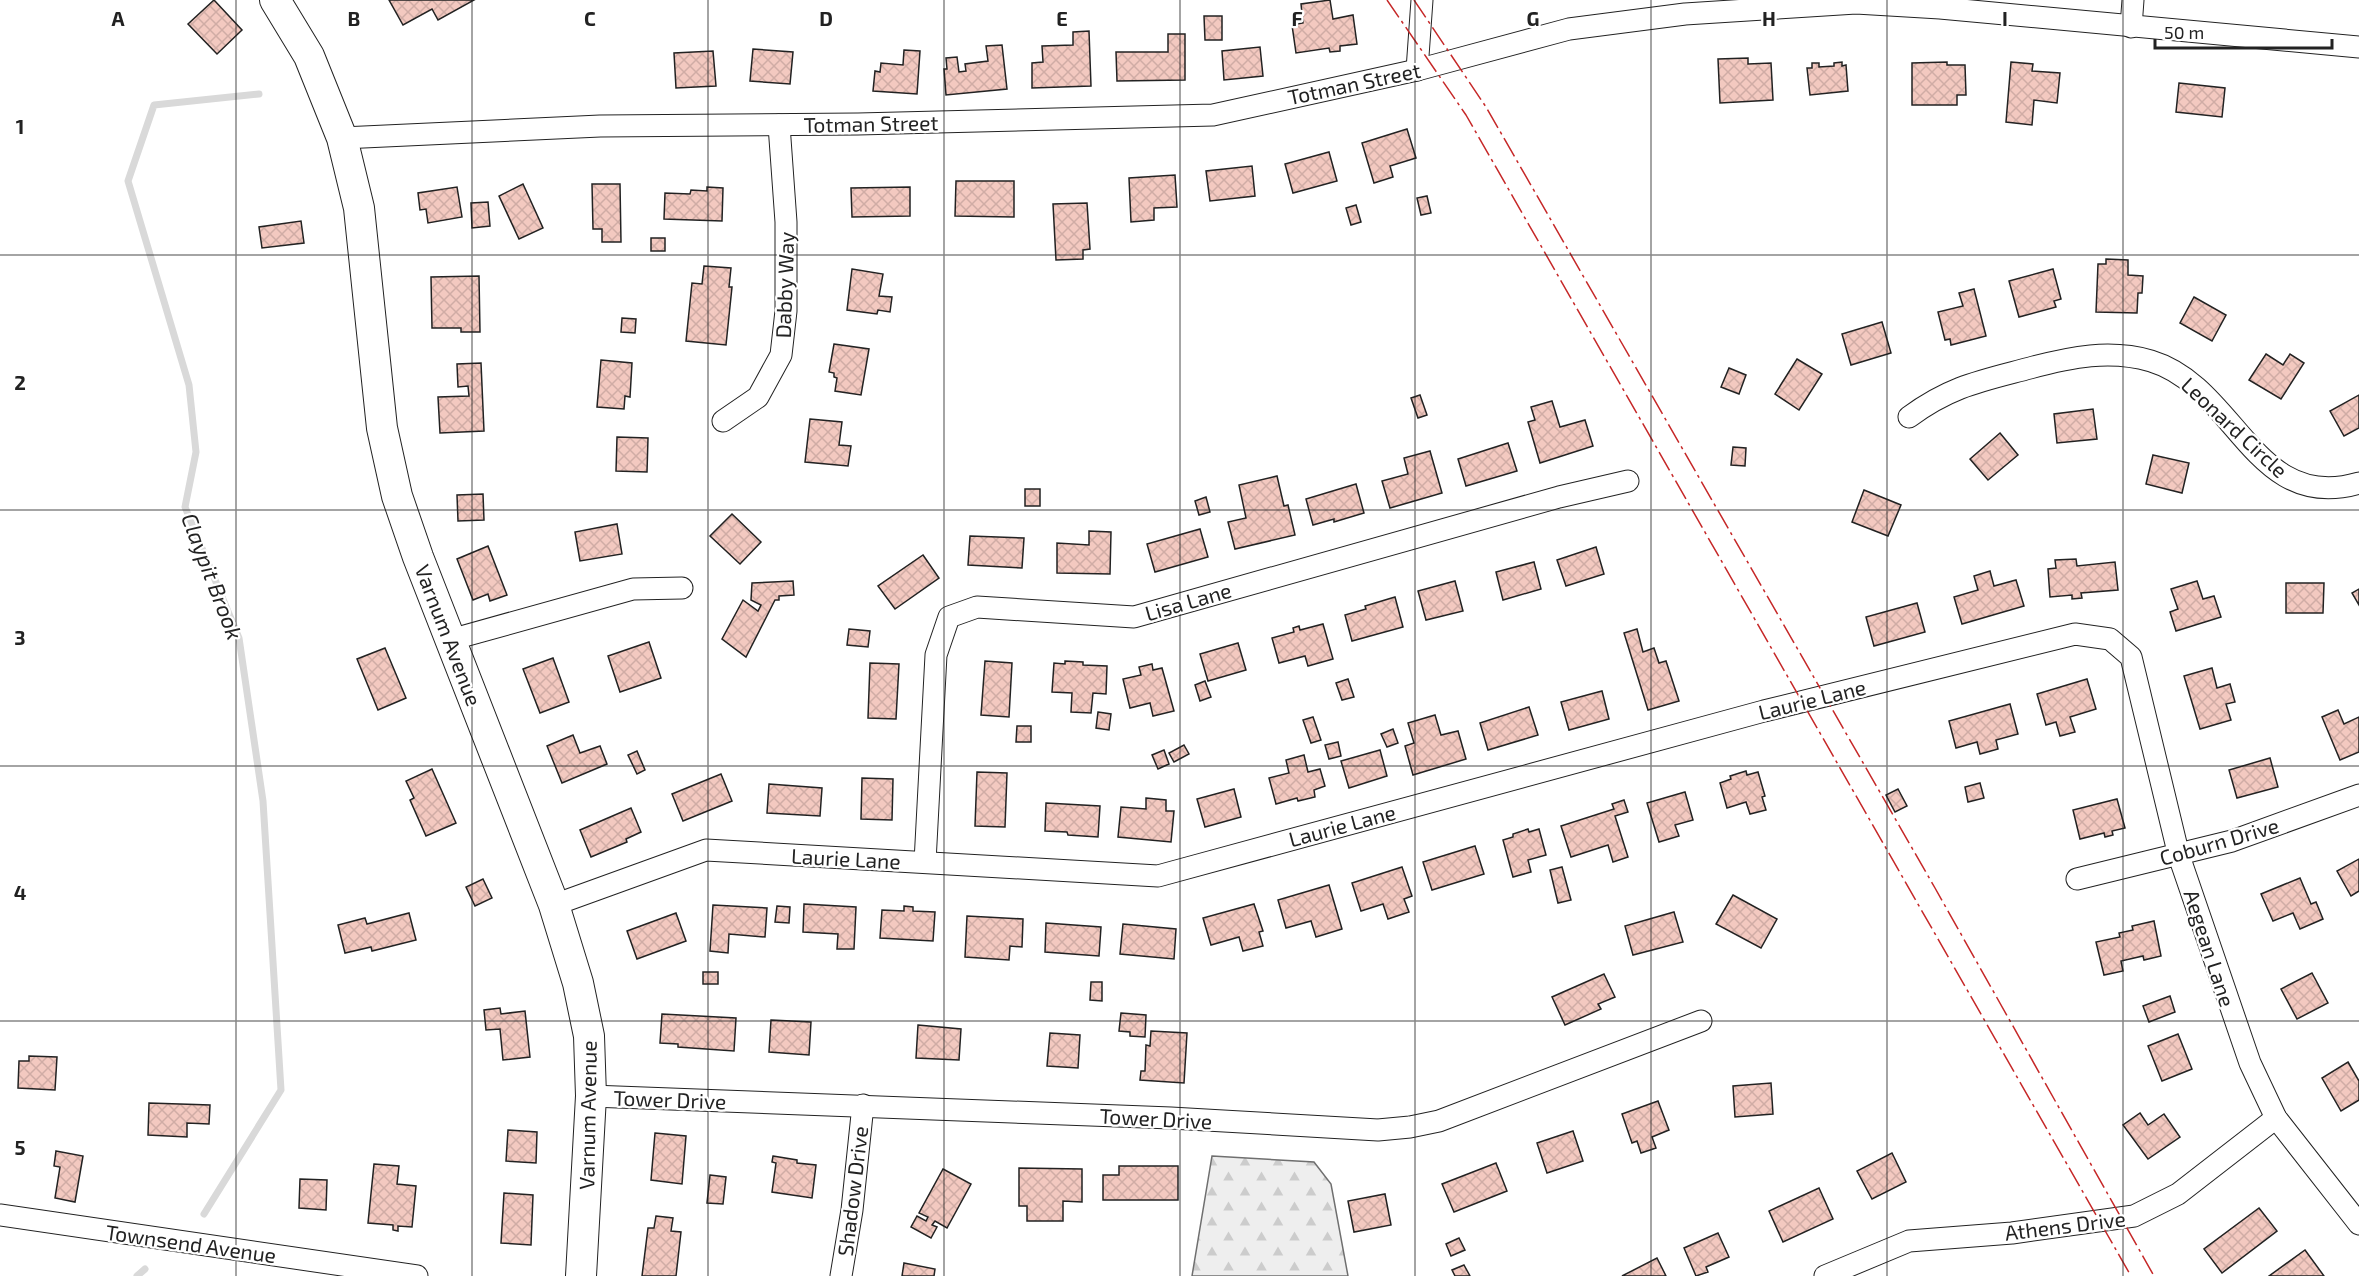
<svg xmlns="http://www.w3.org/2000/svg" width="2359" height="1276" font-family="'Exo 2',sans-serif">
	<style>
		.forest { fill: url(#forest-firs); stroke: #6f6f6f; stroke-width: 1.5 }
		.lines { fill: none; stroke-linecap: round; stroke-linejoin: round }
		.stream { stroke: #d9d9d9; stroke-width: 7 }
		.building { fill: url(#building-cross-hatch); stroke: #222; stroke-width: 1.5 }
		.minor-casing { stroke: #222; stroke-width: 23 }
		.secondary-casing { stroke: #222; stroke-width: 32 }
		.minor { stroke: #fff; stroke-width: 21 }
		.secondary { stroke: #fff; stroke-width: 30 }
		.power { stroke: #c62828; stroke-width: 1.5; stroke-dasharray: 21 4.5 3 4.5; stroke-linecap: butt }
		.grid { fill: none; stroke: #222; stroke-width: 1.5; stroke-opacity: 0.55 }
		.labels { text-anchor: middle; dominant-baseline: central; stroke-width: 4.5; stroke-linejoin: round; paint-order: stroke }
		.street-label { font-size: 21px; fill: #222; stroke: #fff }
		.water-label { font-size: 22px; font-style: italic; fill: #222; stroke: #fff }
		.grid-label { font-size: 20px; text-anchor: middle; font-weight: bold; fill: #222; stroke: #fff; stroke-width: 4.5; stroke-linejoin: round; paint-order: stroke }
	</style>
	<defs>
		<pattern id="forest-firs" width="22" height="20" patternUnits="userSpaceOnUse" patternTransform="scale(1.5)"><rect width="22" height="20" fill="#eee"/><path d="M5 1l3.5 6h-7zM16 11l3.5 6h-7z" fill="#ccc"/></pattern>
		<pattern id="building-cross-hatch" width="8" height="8" patternUnits="userSpaceOnUse" patternTransform="scale(1.5)"><rect width="8" height="8" fill="#f3c9c0"/><path d="M0 0l8 8M0 8l8-8" fill="none" stroke="#d0aca5"/></pattern>
	</defs>
	<rect width="100%" height="100%" fill="#fff"/>
	<!-- forest -->
	<path class="forest" d="M1212,1156L1314,1162L1331,1184L1348,1276H1192Z"/>
	<g class="lines">
		<!-- stream -->
		<g class="stream">
			<path d="M204,1214L281,1090L263,801L239,638L185,507L196,452L189,385L128,181L154,105L259,94"/>
			<path d="M137,1276L145,1269"/>
		</g>
	</g>
	<!-- building -->
	<g class="building">
		<path d="M214,0L242,30L217,54L188,24Z"/>
		<path d="M389,0H474L438,20L432,9L403,25Z"/>
		<path d="M1330,0L1333,19L1353,15L1357,44L1340,46V51L1330,52L1329,48L1296,53L1292,25L1303,23L1301,4Z"/>
		<path d="M1204,16H1222V40H1205Z"/>
		<path d="M1089,31L1091,86L1032,88V63L1043,62L1042,46L1073,45V32Z"/>
		<path d="M1168,34H1185V80L1117,81L1116,52H1168Z"/>
		<path d="M1002,45L1007,89L946,95L944,69H947L946,58L957,57L959,72L966,71L965,64L988,61L986,46Z"/>
		<path d="M1260,47L1263,76L1224,80L1222,51Z"/>
		<path d="M753,49L793,52L790,84L750,81Z"/>
		<path d="M904,50L920,51L917,94L873,91L875,71L880,72L881,63L903,65Z"/>
		<path d="M713,51L716,86L676,88L674,53Z"/>
		<path d="M1748,58V64L1771,63L1773,100L1720,103L1718,59Z"/>
		<path d="M1842,62V66L1846,65L1848,91L1810,95L1807,68H1812V63H1819V67L1834,66V63Z"/>
		<path d="M1947,62V65H1965L1966,95H1957V105H1912V63Z"/>
		<path d="M2011,62L2033,64L2032,71L2060,73L2057,103L2034,100L2032,125L2006,122Z"/>
		<path d="M2179,83L2225,88L2222,117L2176,112Z"/>
		<path d="M1407,129L1416,158L1390,166L1393,177L1374,183L1362,143Z"/>
		<path d="M1329,152L1337,181L1293,193L1285,164Z"/>
		<path d="M1252,166L1255,196L1210,201L1206,171Z"/>
		<path d="M1175,175L1177,207L1154,208V220L1131,222L1129,178Z"/>
		<path d="M956,181H1014V217L955,216Z"/>
		<path d="M523,184L543,228L519,239L499,196Z"/>
		<path d="M592,184H620L621,242H602V229H593Z"/>
		<path d="M457,187L462,217L428,223L426,209L420,210L418,193Z"/>
		<path d="M707,187L723,188L722,221L664,219L665,193L690,194L691,190L707,191Z"/>
		<path d="M910,187V216L852,217L851,188Z"/>
		<path d="M1427,196L1431,213L1421,215L1417,198Z"/>
		<path d="M488,202L490,226L472,228L471,203Z"/>
		<path d="M1087,203L1090,249L1083,250V259L1056,260L1053,204Z"/>
		<path d="M1356,205L1361,222L1351,225L1346,208Z"/>
		<path d="M301,221L304,243L262,248L259,227Z"/>
		<rect x="651" y="238" width="14" height="13"/>
		<path d="M2106,259L2128,260V275L2143,276L2142,293H2138L2137,313L2096,312L2098,264H2106Z"/>
		<path d="M704,266L731,268L729,287H732L726,345L686,341L692,283L702,284Z"/>
		<path d="M852,269L883,274L879,296L892,297L890,312L878,310L877,314L847,310Z"/>
		<path d="M2053,269L2061,299L2054,301L2056,307L2019,317L2009,281Z"/>
		<path d="M479,276L480,332H461V328H432L431,277Z"/>
		<path d="M1974,289L1986,336L1951,345L1950,339L1945,340L1938,312L1963,306L1959,293Z"/>
		<path d="M2194,297L2226,315L2212,341L2180,323Z"/>
		<path d="M622,318L636,319L635,333L621,332Z"/>
		<path d="M1882,322L1891,353L1851,365L1842,334Z"/>
		<path d="M834,344L869,349L861,395L835,391L837,378L834,377V373L829,372Z"/>
		<path d="M2266,354L2283,365L2290,354L2304,363L2281,399L2249,380Z"/>
		<path d="M1797,359L1822,374L1799,410L1775,394Z"/>
		<path d="M601,360L632,363L630,397L625,396L624,409L597,407Z"/>
		<path d="M481,363L484,431L440,433L438,397L469,396L468,386L458,387L457,364Z"/>
		<path d="M1729,368L1746,375L1739,394L1721,387Z"/>
		<path d="M1420,395L1427,415L1418,418L1411,398Z"/>
		<path d="M2359,395V428L2344,436L2330,411Z"/>
		<path d="M1552,401L1560,427L1585,420L1593,446L1540,463L1528,422L1535,420L1531,407Z"/>
		<path d="M2093,409L2097,439L2057,443L2054,414Z"/>
		<path d="M810,419L842,422L839,445L851,446L848,466L805,462Z"/>
		<path d="M2000,433L2018,455L1988,480L1970,459Z"/>
		<path d="M617,437L648,438L647,472L616,471Z"/>
		<path d="M1508,443L1517,471L1466,486L1458,459Z"/>
		<path d="M1733,447L1746,448L1745,466L1731,465Z"/>
		<path d="M1430,451L1442,493L1390,508L1382,481L1408,474L1404,458Z"/>
		<path d="M2153,455L2189,463L2182,493L2146,484Z"/>
		<path d="M1277,476L1284,506L1288,505L1295,535L1235,549L1228,522L1246,518L1239,485Z"/>
		<path d="M1356,484L1364,513L1334,522V519L1313,525L1306,499Z"/>
		<rect x="1025" y="489" width="15" height="17"/>
		<path d="M1864,490L1901,505L1888,536L1852,522Z"/>
		<path d="M483,494L484,520L458,521L457,495Z"/>
		<path d="M1206,497L1210,512L1199,515L1195,501Z"/>
		<path d="M732,514L761,542L740,564L710,536Z"/>
		<path d="M617,524L622,554L580,561L575,532Z"/>
		<path d="M1200,529L1208,557L1155,572L1147,544Z"/>
		<path d="M1089,531L1111,532L1110,574L1057,573V543L1089,545Z"/>
		<path d="M970,536L1024,538L1022,568L968,565Z"/>
		<path d="M488,546L507,595L490,601L488,594L473,600L457,559Z"/>
		<path d="M1596,547L1604,574L1566,586L1557,560Z"/>
		<path d="M923,555L939,578L895,609L878,586Z"/>
		<path d="M2076,559L2077,566L2115,562L2118,590L2081,593L2082,598L2072,599V595L2050,597L2048,569L2056,568L2055,560Z"/>
		<path d="M1534,562L1541,589L1503,600L1496,572Z"/>
		<path d="M1990,571L1994,586L2016,580L2024,606L1962,624L1954,597L1978,590L1974,576Z"/>
		<path d="M793,581L794,595L779,596V600H775L746,657L722,639L743,600L758,611L761,605L751,600L752,583Z"/>
		<path d="M1455,581L1463,611L1426,620L1418,591Z"/>
		<path d="M2197,581L2203,599L2214,596L2221,617L2176,631L2170,612L2178,609L2171,589Z"/>
		<path d="M2286,583H2324L2323,613H2286Z"/>
		<path d="M2359,589V605L2352,593Z"/>
		<path d="M1395,597L1403,627L1352,641L1345,615L1366,609L1365,606Z"/>
		<path d="M1917,603L1925,632L1874,646L1866,617Z"/>
		<path d="M1323,624L1333,659L1308,666L1305,656L1279,663L1272,638L1294,632L1293,628L1299,626L1300,630Z"/>
		<path d="M849,629L870,631L868,647L847,645Z"/>
		<path d="M1637,629L1643,652L1654,648L1659,663L1666,661L1679,701L1648,710L1624,633Z"/>
		<path d="M649,642L661,678L620,692L608,656Z"/>
		<path d="M1238,643L1246,670L1208,681L1200,654Z"/>
		<path d="M385,648L406,698L378,710L357,659Z"/>
		<path d="M553,658L569,702L540,713L523,669Z"/>
		<path d="M985,661L1012,663L1009,717L981,715Z"/>
		<path d="M1065,661L1083,662V665L1107,666L1106,694L1093,693L1091,713L1071,712L1072,693L1052,692L1054,663L1065,664Z"/>
		<path d="M870,663L899,664L896,719L868,718Z"/>
		<path d="M1152,664L1153,670L1162,668L1174,711L1153,716L1150,703L1130,708L1123,679L1141,675L1139,667Z"/>
		<path d="M2212,668L2217,688L2230,684L2235,702L2226,704L2231,720L2200,729L2184,676Z"/>
		<path d="M1348,679L1354,697L1342,700L1336,683Z"/>
		<path d="M2087,679L2096,709L2070,717L2075,732L2060,736L2056,722L2046,725L2037,694Z"/>
		<path d="M1205,681L1211,697L1200,701L1195,685Z"/>
		<path d="M1602,691L1609,719L1569,730L1561,702Z"/>
		<path d="M2010,704L2018,734L1996,740L1998,749L1980,754L1977,742L1956,748L1949,721Z"/>
		<path d="M1529,707L1538,735L1488,750L1480,723Z"/>
		<path d="M2338,710L2344,724L2359,717V752L2340,760L2322,717Z"/>
		<path d="M1098,712L1111,714L1109,730L1096,728Z"/>
		<path d="M1435,715L1441,735L1458,731L1466,759L1413,775L1405,746L1414,743L1408,723Z"/>
		<path d="M1313,717L1321,740L1311,743L1303,720Z"/>
		<path d="M1017,726H1031V742H1016Z"/>
		<path d="M1393,729L1398,743L1387,747L1381,734Z"/>
		<path d="M573,735L580,753L600,746L607,764L562,783L547,746Z"/>
		<path d="M1338,742L1341,756L1329,759L1325,745Z"/>
		<path d="M1184,745L1189,754L1174,762L1169,753Z"/>
		<path d="M1164,750L1169,764L1158,769L1152,755Z"/>
		<path d="M1380,750L1387,776L1349,788L1341,761Z"/>
		<path d="M637,751L645,770L637,774L628,755Z"/>
		<path d="M1304,755L1308,772L1320,769L1325,786L1314,790L1315,797L1298,801L1297,798L1276,804L1269,778L1289,773L1286,760Z"/>
		<path d="M2270,758L2278,787L2237,798L2229,770Z"/>
		<path d="M432,769L456,823L426,836L410,800L414,798L406,781Z"/>
		<path d="M1746,771L1747,775L1758,772L1765,796L1762,797L1766,810L1750,814L1746,802L1727,808L1720,783L1731,779L1730,776Z"/>
		<path d="M977,772L1007,773L1005,827L975,826Z"/>
		<path d="M721,774L732,801L683,821L672,794Z"/>
		<path d="M862,778L893,779L892,820L861,819Z"/>
		<path d="M1980,783L1984,798L1968,802L1965,787Z"/>
		<path d="M769,784L822,788L820,816L767,813Z"/>
		<path d="M1234,789L1241,817L1205,827L1197,799Z"/>
		<path d="M1898,789L1907,806L1895,812L1886,795Z"/>
		<path d="M1685,792L1693,820L1675,825L1679,836L1659,842L1647,803Z"/>
		<path d="M1146,798L1166,800V811H1174L1171,842L1118,837L1121,807L1146,809Z"/>
		<path d="M2117,799L2125,828L2112,831L2113,835L2105,837L2104,833L2080,839L2073,810Z"/>
		<path d="M1624,800L1628,812L1615,816L1628,857L1613,862L1608,845L1571,857L1561,826L1614,809L1612,804Z"/>
		<path d="M1046,803L1100,806L1098,837L1068,835L1067,832L1045,831Z"/>
		<path d="M631,808L641,832L626,839L627,842L591,857L580,830Z"/>
		<path d="M1528,829L1529,832L1539,829L1546,855L1528,860L1531,872L1513,877L1503,840L1513,837V834Z"/>
		<path d="M1475,846L1484,874L1432,890L1423,862Z"/>
		<path d="M2359,859V891L2351,896L2337,871Z"/>
		<path d="M1402,867L1412,896L1404,899L1409,912L1388,919L1383,904L1361,911L1352,883Z"/>
		<path d="M1562,867L1571,900L1558,903L1550,870Z"/>
		<path d="M2300,878L2311,904L2316,902L2323,919L2300,929L2293,913L2273,921L2261,894Z"/>
		<path d="M483,879L492,898L475,906L466,887Z"/>
		<path d="M1329,885L1342,929L1316,937L1311,921L1286,928L1278,900Z"/>
		<path d="M1733,895L1777,919L1761,948L1716,924Z"/>
		<path d="M804,904L856,907L854,949H837L838,934L803,932Z"/>
		<path d="M1254,904L1263,931L1259,932L1263,946L1243,951L1239,937L1211,945L1203,918Z"/>
		<path d="M713,905L767,908L765,937L729,934L728,953L710,951Z"/>
		<path d="M777,906L790,907L789,923L775,922Z"/>
		<path d="M904,906L913,907V911L935,912L933,941L880,938L882,910L904,911Z"/>
		<path d="M1674,912L1683,942L1633,955L1625,926Z"/>
		<path d="M409,913L416,940L372,951L371,947L345,953L338,925L365,918L367,924Z"/>
		<path d="M676,913L686,941L637,959L627,931Z"/>
		<path d="M967,916L1023,919L1022,947L1010,946L1009,960L965,957Z"/>
		<path d="M2154,921L2161,956L2144,960L2143,956L2121,961L2123,971L2104,975L2096,942L2120,937L2119,933L2133,930L2132,926Z"/>
		<path d="M1046,923L1101,927L1099,956L1045,952Z"/>
		<path d="M1123,924L1176,929L1174,959L1120,954Z"/>
		<rect x="703" y="972" width="15" height="12"/>
		<path d="M2312,973L2328,1003L2297,1019L2281,989Z"/>
		<path d="M1604,974L1615,997L1598,1004L1601,1009L1565,1025L1552,997Z"/>
		<path d="M1091,982H1102V1001L1090,1000Z"/>
		<path d="M2170,996L2175,1012L2149,1022L2143,1006Z"/>
		<path d="M500,1008L501,1014L525,1011L530,1057L503,1060L500,1029L486,1030L484,1010Z"/>
		<path d="M1121,1013L1146,1015L1145,1037L1130,1036V1032L1119,1031Z"/>
		<path d="M662,1014L736,1018L734,1051L678,1047V1044L660,1043Z"/>
		<path d="M771,1020L811,1022L809,1055L769,1052Z"/>
		<path d="M918,1025L961,1029L959,1060L916,1058Z"/>
		<path d="M1151,1031L1187,1033L1184,1083L1140,1080L1141,1071H1145L1146,1045L1150,1046Z"/>
		<path d="M1050,1033L1080,1035L1078,1068L1047,1066Z"/>
		<path d="M2178,1034L2192,1069L2162,1081L2148,1046Z"/>
		<path d="M29,1056L57,1057L55,1090L18,1088L19,1061H29Z"/>
		<path d="M2348,1062L2359,1081V1100L2341,1111L2322,1078Z"/>
		<path d="M1771,1083L1773,1114L1735,1117L1733,1086Z"/>
		<path d="M1658,1101L1669,1130L1652,1137L1656,1148L1641,1153L1637,1141L1632,1143L1622,1114Z"/>
		<path d="M149,1103L210,1105L209,1124L187,1123V1137L148,1135Z"/>
		<path d="M2140,1113L2148,1125L2164,1114L2180,1137L2148,1159L2123,1125Z"/>
		<path d="M508,1130L537,1132L536,1163L506,1161Z"/>
		<path d="M1573,1131L1583,1161L1547,1173L1537,1143Z"/>
		<path d="M655,1133L686,1136L682,1184L651,1180Z"/>
		<path d="M56,1151L83,1156L75,1202L55,1198L60,1167L54,1166Z"/>
		<path d="M1892,1153L1906,1182L1872,1199L1857,1171Z"/>
		<path d="M773,1156L797,1160V1163L816,1165L812,1198L772,1192L776,1163L772,1162Z"/>
		<path d="M1496,1163L1507,1191L1454,1212L1442,1184Z"/>
		<path d="M374,1164L399,1166L397,1184L416,1186L412,1227L398,1226V1231L393,1230V1225L368,1223Z"/>
		<path d="M1119,1166H1178V1200H1103V1175H1119Z"/>
		<path d="M1019,1168L1082,1169V1202L1063,1201V1221H1027V1206H1019Z"/>
		<path d="M943,1169L971,1184L947,1228L935,1221L932,1225L937,1227L931,1238L911,1227L917,1216L926,1221L928,1217L919,1213Z"/>
		<path d="M710,1175L726,1177L723,1204L707,1203Z"/>
		<path d="M300,1179L327,1180L326,1210L299,1208Z"/>
		<path d="M1819,1188L1833,1219L1783,1242L1769,1211Z"/>
		<path d="M504,1193L533,1195L531,1245L501,1243Z"/>
		<path d="M1385,1194L1391,1225L1354,1232L1348,1201Z"/>
		<path d="M2259,1208L2277,1231L2222,1273L2204,1249Z"/>
		<path d="M656,1216L673,1218L671,1231L681,1232L676,1276H642L648,1228H654Z"/>
		<path d="M1718,1233L1729,1257L1706,1267L1708,1272L1696,1276L1684,1248Z"/>
		<path d="M1459,1238L1465,1250L1451,1256L1446,1244Z"/>
		<path d="M2305,1250L2324,1276H2269Z"/>
		<path d="M1657,1258L1666,1276H1622Z"/>
		<path d="M904,1263L935,1269L934,1276H902Z"/>
		<path d="M1464,1265L1470,1276H1455L1452,1270Z"/>
	</g>
	<g class="lines">
		<defs>
			<g id="minor">
				<path d="M2131,27L2133,0"/>
				<path d="M1417,70L1422,0"/>
				<path d="M342,138L600,126L858,124L1213,115L1417,70L1569,29L1685,14L1856,3L1940,8L2359,47"/>
				<path d="M1909,417C1951,386 1981,381 2030,368C2071,357 2110,349 2151,361C2237,387 2254,514 2359,483"/>
				<path d="M723,421L758,397L781,355L786,311V222L779,125"/>
				<path d="M450,640L633,589L682,588"/>
				<path d="M925,862L936,655L949,617L977,607L1134,617L1559,497L1628,481"/>
				<path d="M2077,879L2232,841L2359,795"/>
				<path d="M554,905L706,850L1158,876L1764,711L2075,634L2110,639L2131,657L2179,856L2250,1063L2276,1118L2359,1224"/>
				<path d="M591,1096L1171,1118L1378,1130L1410,1127L1439,1121L1701,1021"/>
				<path d="M0,1215L417,1276"/>
				<path d="M841,1276L852,1210L863,1105"/>
				<path d="M1825,1276L1909,1241L2012,1233L2134,1216L2178,1194L2276,1118"/>
			</g>
			<path id="secondary" d="M275,0L309,56L342,138L359,208L382,428L397,496L418,557L554,905L578,983L589,1036L591,1096L581,1276"/>
		</defs>
		<!-- minor casing -->
		<use href="#minor" class="minor-casing"/>
		<!-- secondary casing -->
		<use href="#secondary" class="secondary-casing"/>
		<!-- minor -->
		<use href="#minor" class="minor"/>
		<!-- secondary -->
		<use href="#secondary" class="secondary"/>
		<!-- power -->
		<g class="power">
			<path d="M1387,0L1466,115L2131,1276"/>
			<path d="M1414,0L1486,107L1935,888L2154,1276"/>
		</g>
	</g>
	<!-- grid -->
	<path class="grid" d="M236,0V1276M472,0V1276M708,0V1276M944,0V1276M1180,0V1276M1415,0V1276M1651,0V1276M1887,0V1276M2123,0V1276M0,255H2359M0,510H2359M0,766H2359M0,1021H2359"/>
	<g class="labels">
		<!-- street labels -->
		<g class="street-label">
			<text transform="translate(1354 83) rotate(-12)">Totman Street</text>
			<text transform="translate(871 123) rotate(-1)">Totman Street</text>
			<text transform="translate(784 285) rotate(-88)">Dabby Way</text>
			<text transform="translate(2235 427) rotate(43)">Leonard Circle</text>
			<text transform="translate(1188 601) rotate(-16)">Lisa Lane</text>
			<text transform="translate(449 635) rotate(69)">Varnum Avenue</text>
			<text transform="translate(1812 699) rotate(-14)">Laurie Lane</text>
			<text transform="translate(1342 825) rotate(-15)">Laurie Lane</text>
			<text transform="translate(2219 841) rotate(-16)">Coburn Drive</text>
			<text transform="translate(846 858) rotate(3)">Laurie Lane</text>
			<text transform="translate(2210 948) rotate(72)">Aegean Lane</text>
			<text transform="translate(670 1099) rotate(2)">Tower Drive</text>
			<text transform="translate(587 1115) rotate(-89)">Varnum Avenue</text>
			<text transform="translate(1156 1118) rotate(3)">Tower Drive</text>
			<text transform="translate(852 1191) rotate(-83)">Shadow Drive</text>
			<text transform="translate(2065 1225) rotate(-7)">Athens Drive</text>
			<text transform="translate(191 1243) rotate(8)">Townsend Avenue</text>
		</g>
		<!-- water labels -->
		<g class="water-label">
			<text transform="translate(213 576) rotate(69)">Claypit Brook</text>
		</g>
	</g>
	<g class="grid-label">
		<text x="118" y="26">A</text>
		<text x="354" y="26">B</text>
		<text x="590" y="26">C</text>
		<text x="826" y="26">D</text>
		<text x="1062" y="26">E</text>
		<text x="1297" y="26">F</text>
		<text x="1533" y="26">G</text>
		<text x="1769" y="26">H</text>
		<text x="2005" y="26">I</text>
		<text x="20" y="134">1</text>
		<text x="20" y="390">2</text>
		<text x="20" y="645">3</text>
		<text x="20" y="900">4</text>
		<text x="20" y="1155">5</text>
	</g>
	<!-- scale -->
	<path d="M2155 39v9h177v-9" fill="none" stroke="#222222" stroke-width="3"/>
	<text x="2164" y="39" font-size="18" fill="#222222" stroke="#ffffff" stroke-width="4.5" paint-order="stroke">50 m</text>
</svg>
